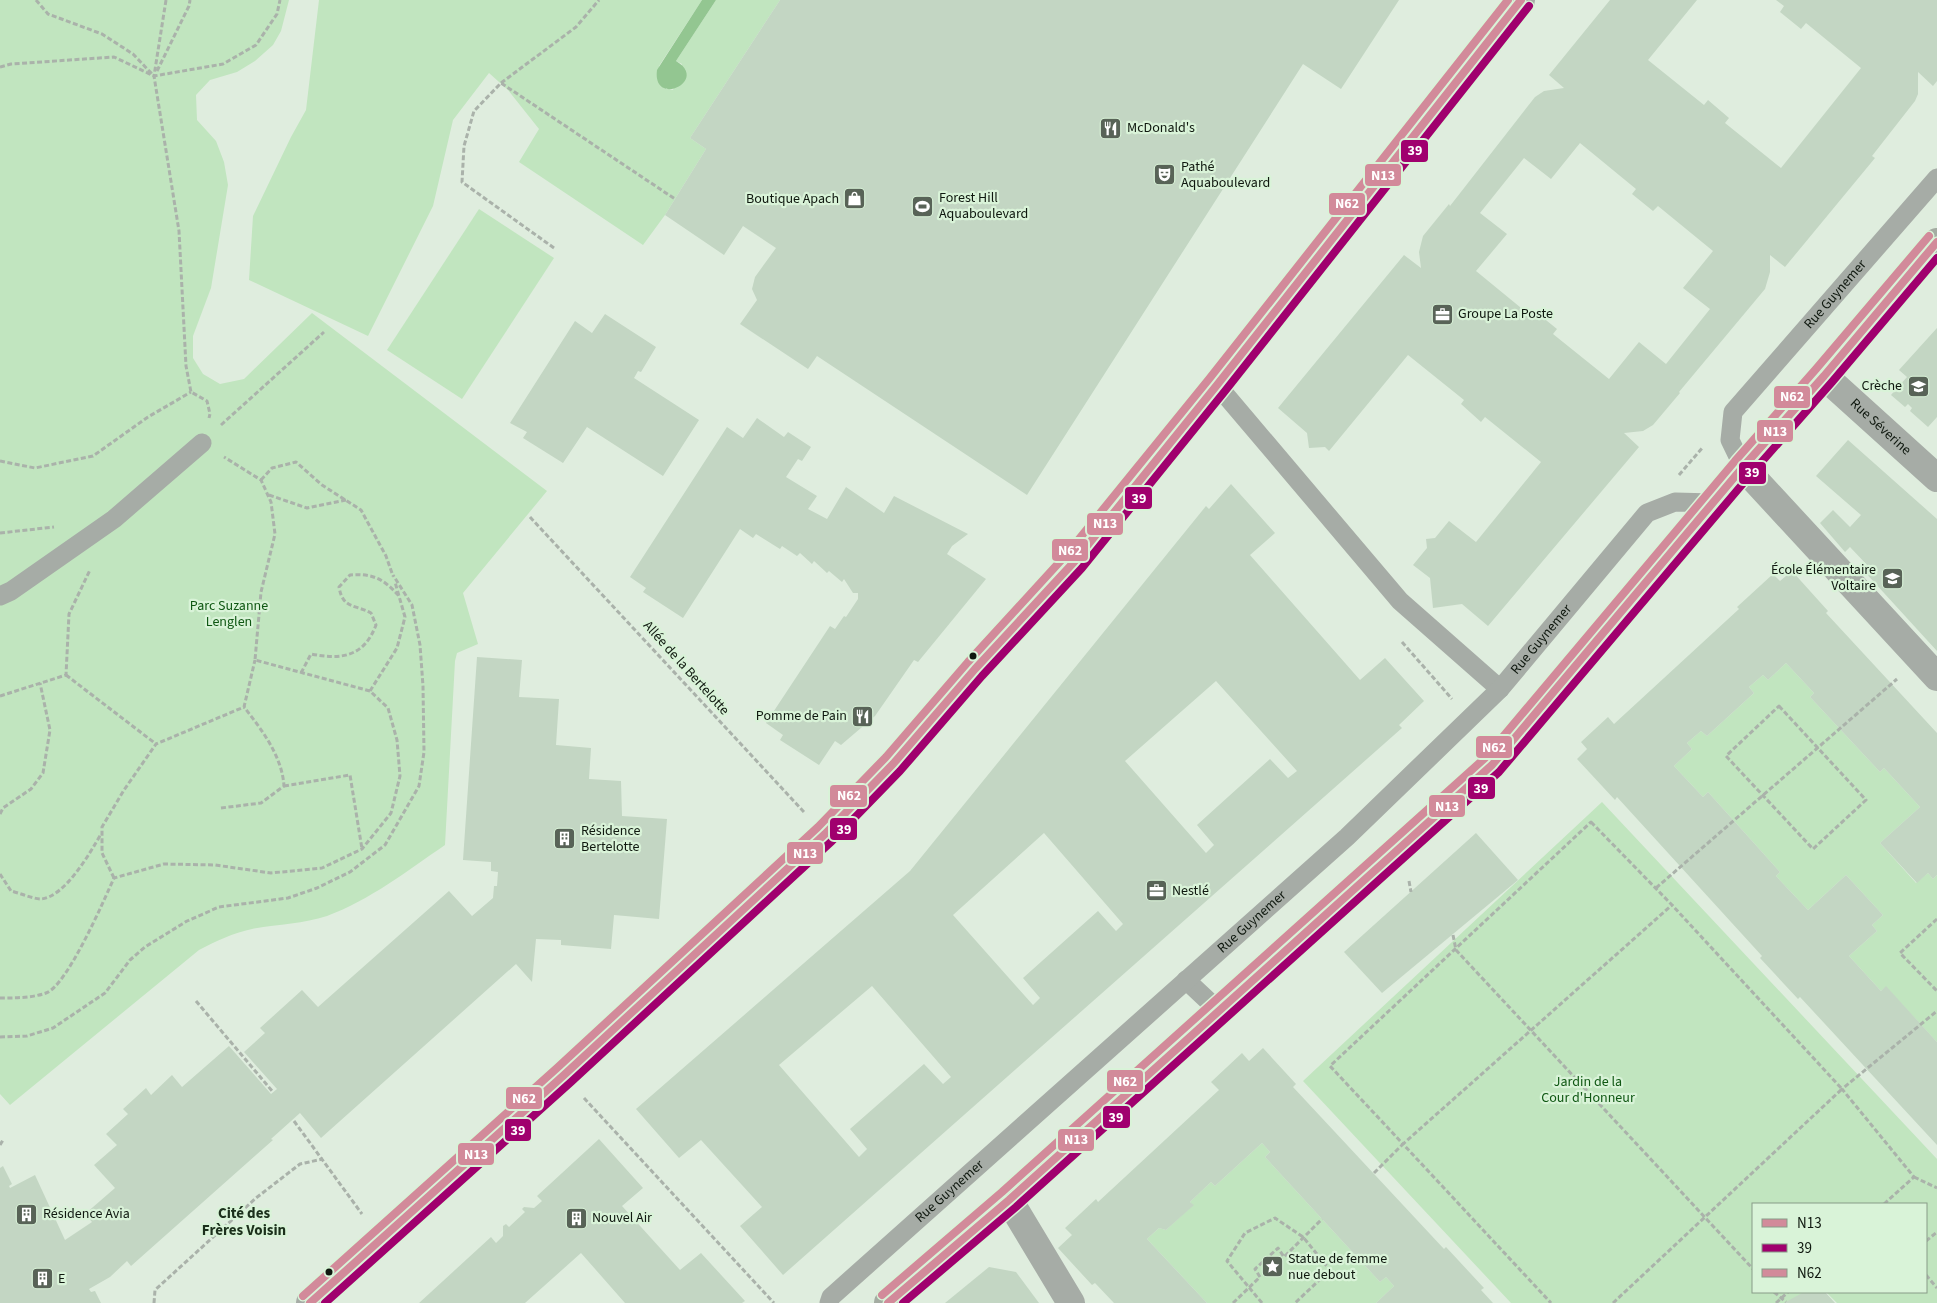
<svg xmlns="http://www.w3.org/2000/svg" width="1937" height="1303" font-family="'Source Sans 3',sans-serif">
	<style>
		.green { fill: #c1e5bf }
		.water { fill: #93c691 }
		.building { fill: #c3d6c3; fill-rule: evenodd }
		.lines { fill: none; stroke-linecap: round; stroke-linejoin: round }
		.path { stroke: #aab2aa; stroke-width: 3; stroke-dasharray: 5 2.5; stroke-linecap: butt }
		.service { stroke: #a6aca6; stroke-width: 19 }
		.minor { stroke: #a6aca6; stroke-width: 28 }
		.secondary { stroke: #a4aca2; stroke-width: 28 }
		.bus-1-casing { stroke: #d9f3d8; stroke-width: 11 }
		.bus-2-casing { stroke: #d9f3d8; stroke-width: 11 }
		.bus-3-casing { stroke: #d9f3d8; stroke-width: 11 }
		.bus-1 { stroke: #d28a9a; stroke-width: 8 }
		.bus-2 { stroke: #a0006e; stroke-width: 8 }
		.bus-3 { stroke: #d28a9a; stroke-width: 8 }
		.bus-dot { fill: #0f180f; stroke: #d9f3d8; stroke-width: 2 }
		.labels { text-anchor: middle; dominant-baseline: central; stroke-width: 4.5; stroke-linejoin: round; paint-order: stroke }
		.poi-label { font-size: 14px; fill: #0f180f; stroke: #d9f3d8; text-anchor: start }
		.street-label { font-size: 14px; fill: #0f180f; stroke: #d9f3d8 }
		.park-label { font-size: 14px; fill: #0f5713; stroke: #d9f3d8 }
		.neighbourhood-label { font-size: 15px; font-weight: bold; fill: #1c301c; stroke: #d9f3d8 }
		.line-badge { stroke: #d9f3d8; stroke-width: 2 }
		.badge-label { font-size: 14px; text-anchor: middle; font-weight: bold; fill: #fff }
	</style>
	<rect width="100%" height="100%" fill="#dfedde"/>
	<!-- green -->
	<g class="green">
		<path d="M0,0H289L281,31L273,45L255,61L237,72L210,80L196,95L197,120L216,141L224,162L228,185L211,288L193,336V358L203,374L220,384L244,379L312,313L547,491L463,593L478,644L457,653L455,661L445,845C407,871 370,900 327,916C303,924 278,924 252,929C233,933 216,941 199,950L10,1105L0,1094Z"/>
		<path d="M319,0H702L659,66L660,84L664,88L673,90L682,64L676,61L716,0H780L690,138L706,149L665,215L643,245L519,162L539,129L508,90L489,73L453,120L433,206L368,336L249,280L253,216L291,137L306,110Z"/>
		<path d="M479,209L554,258L462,399L387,350Z"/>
		<path d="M1786,663L1814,693L1810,697L1880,772L1884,768L1920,807L1880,843L1916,883L1928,873L1933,879L1937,875V1042L1886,987L1881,991L1849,956L1877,931L1872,925L1883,915L1846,875L1808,910L1776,876L1780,872L1708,792L1703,797L1674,766L1692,749L1687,743L1701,731L1707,736L1754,693L1749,687L1763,675L1768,680Z"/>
		<path d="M1602,802L1937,1159V1303H1837L1826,1292H1926V1204H1753V1292H1804L1792,1303H1511L1303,1081Z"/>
		<path d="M1262,1143L1270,1152L1265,1157L1380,1282L1386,1277L1394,1286L1376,1303H1207L1147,1239L1159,1228L1166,1230L1193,1205L1190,1202L1211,1182L1215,1186Z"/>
	</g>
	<!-- water -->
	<path class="water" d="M702,0H716L676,61C710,81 652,108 657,70Z"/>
	<!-- building -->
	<g class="building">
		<path d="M780,0H1399L1341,89L1303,64L1027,495L817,356L808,369L740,324L757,300L752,289L755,277L776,248L743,226L724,255L665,215L706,149L690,138Z"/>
		<path d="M1610,0H1697L1648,60L1704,105L1708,100L1729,118L1725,123L1781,168L1861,68L1806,23L1801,29L1780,12L1784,6L1776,0H1937V81L1933,86L1918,72V94L1915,101L1872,156L1875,158L1785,267L1770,255V272L1765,289L1679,392L1680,393L1653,425L1643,431L1624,433L1639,447L1488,626L1462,604L1433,608L1430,578L1413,565L1427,548L1426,539L1435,538L1449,521L1476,542L1541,462L1485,417L1481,422L1461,404L1464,400L1408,355L1329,451L1325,447L1309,448L1307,433L1278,408L1404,255L1421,268L1419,252L1423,236L1449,204L1450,206L1535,97L1544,91L1564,88L1549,75ZM1580,143L1636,189L1632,194L1653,211L1658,206L1713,251L1683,288L1710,309L1666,364L1639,342L1609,379L1553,334L1557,329L1536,312L1532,317L1476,271L1507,234L1480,213L1524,158L1551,179Z"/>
		<path d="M605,314L656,347L641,372L638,371L634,378L699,420L663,476L587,427L563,463L523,438L527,432L510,423L575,321L592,333Z"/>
		<path d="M1937,328V417L1928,427L1910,411L1912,408L1908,404L1905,407L1891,395L1907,377L1899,370Z"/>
		<path d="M757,418L784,437L788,432L811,447L802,461L798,459L786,477L817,496L808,509L827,519L846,487L884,513L894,496L968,534L952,546L947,554L986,579L918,662L914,660L875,716L841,745L835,741L819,765L780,740L783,735L766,723L830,626L835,629L844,616L846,617L858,599V593H853L844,579L842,582L829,571L827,573L814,561L812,564L800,553L797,556L782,546L780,549L756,534L753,538L740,529L683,618L643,592L646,588L630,577L727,427L743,438Z"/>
		<path d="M1848,440L1937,519V651L1863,570L1868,566L1850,547L1845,552L1820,523L1833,510L1850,527L1861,515L1816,476Z"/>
		<path d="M1231,484L1275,533L1250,555L1360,680L1385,658L1424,701L1399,725L1402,728L783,1275L740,1226L762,1207L701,1140L679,1158L636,1109L910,871L1206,506L1209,509ZM1216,681L1297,771L1288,778L1270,759L1197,825L1214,845L1206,853L1125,761ZM1044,833L1123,924L1116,931L1098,911L1023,978L1040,998L1033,1005L953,915ZM872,986L951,1077L943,1084L924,1064L850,1129L867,1149L859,1157L779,1065Z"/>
		<path d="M1792,571L1828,611L1826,613L1937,733V875L1933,879L1928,873L1917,883L1880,843L1920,807L1884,768L1880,772L1810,697L1814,693L1786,663L1768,680L1763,675L1749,687L1754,693L1707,736L1701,731L1687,743L1692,749L1674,766L1703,797L1708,792L1780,872L1776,876L1808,910L1846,875L1883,915L1872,925L1877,931L1849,956L1881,991L1886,986L1937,1042V1145L1800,997L1798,999L1760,958L1762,956L1617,797L1615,800L1577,759L1587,749L1581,742L1608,717L1614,724L1739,609L1737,607L1773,574L1780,581Z"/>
		<path d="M477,657L522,660L519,697L559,699L556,745L591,748L589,779L621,781L622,816L667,819L659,919L614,915L611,949L561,945V940L536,939L532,982L516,964L321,1138L300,1113L271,1139L273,1140L131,1266L127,1261L110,1277L89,1289L91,1292L95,1291L101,1303H0V1168L3,1166L12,1184L9,1186L10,1188L35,1175L65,1240L92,1222L85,1214L115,1188L94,1165L117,1145L106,1134L128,1114L123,1109L146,1088L151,1095L172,1075L182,1087L229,1046L271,1094L277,1089L244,1052L265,1033L260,1028L302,990L318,1007L449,891L472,916L493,898L494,886H497L498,872L491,871V862L463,860Z"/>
		<path d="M1476,833L1518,880L1382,993L1344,952Z"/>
		<path d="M1263,1048L1296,1084L1293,1087L1444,1249L1446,1247L1484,1288L1481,1290L1493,1303H1376L1394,1286L1386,1277L1380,1282L1265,1157L1270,1152L1262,1143L1215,1186L1211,1182L1190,1202L1194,1205L1166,1230L1159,1228L1147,1239L1207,1303H1114L1095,1283L1092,1285L1058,1248L1072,1235L1065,1228L1096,1199L1098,1202L1219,1090L1211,1082L1242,1053L1249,1061Z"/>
		<path d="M599,1139L643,1188L622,1206L680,1270L701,1253L745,1301L742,1303H625L581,1253L525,1303H419L491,1237L496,1243L503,1236V1226L506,1224L509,1227L525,1212L522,1209L524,1207L534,1208L542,1201L537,1196Z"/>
		<path d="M989,1267L1016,1272L1039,1303H945Z"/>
		<path d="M1804,1292H1825L1835,1303H1784Z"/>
	</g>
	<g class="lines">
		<!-- path -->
		<g class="path">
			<path d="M36,0L48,14L102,34L133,54L152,74"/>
			<path d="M166,0L154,76L179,231L186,366L191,392L207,401L210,414L209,418"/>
			<path d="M0,67L11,64L114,57L154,76L223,64L256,45L277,14L280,0"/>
			<path d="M157,71L189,6L190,0"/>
			<path d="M501,83L576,27L599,0"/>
			<path d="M554,248L462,182L464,146L474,111L501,83L675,199"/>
			<path d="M221,425L324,332"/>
			<path d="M0,461L35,468L93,456L148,417L191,392"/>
			<path d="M1679,475L1703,447"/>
			<path d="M261,480L272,468L296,462L322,485L361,510L386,556L393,576"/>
			<path d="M269,495L307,508L346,500"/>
			<path d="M530,517L804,812"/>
			<path d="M0,533L54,527"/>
			<path d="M1402,642L1452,699"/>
			<path d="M301,673L311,654C341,660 364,657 376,625L371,613C354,604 343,609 339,587L350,575C372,573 384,579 399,596"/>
			<path d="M66,675L156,744"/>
			<path d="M370,691L397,648L405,617L395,582"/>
			<path d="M0,696L66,675L69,614L90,570"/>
			<path d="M1779,706L1866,800L1813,849L1726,756Z"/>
			<path d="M284,786L350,775L362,849"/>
			<path d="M221,808L261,803L284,786C282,756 262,730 244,707"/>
			<path d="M0,814L3,808L31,789L43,773L50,730L40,683"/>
			<path d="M1591,822L1672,905L1403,1144L1330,1066Z"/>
			<path d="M0,874L11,891C20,893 33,899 41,899C65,897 90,853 101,834"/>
			<path d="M114,878L102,853V827L124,790L156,744L244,707L255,660"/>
			<path d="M1409,881L1411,892"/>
			<path d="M1656,888L1897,679"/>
			<path d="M1937,919L1900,953L1937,991"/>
			<path d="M1453,935L1456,950L1753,1269"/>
			<path d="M0,998C14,998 32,998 46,993C67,986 104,900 114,878L164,864L215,865L271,873L322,868L362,849L391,813L400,776L397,740L388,708L370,691L255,660L261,592L275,534L271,502L261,480L224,457"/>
			<path d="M196,1001L273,1092"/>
			<path d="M0,1037L27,1036L53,1028L105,993L130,960L145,947L187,921L219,907L288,898L317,888L350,872L385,845L419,786L424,752L423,686L420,645L412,605L393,575"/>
			<path d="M584,1098L774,1303"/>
			<path d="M294,1121L362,1214"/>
			<path d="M0,1145L3,1140"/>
			<path d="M1374,1173L1403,1144L1551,1303"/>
			<path d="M1914,1177L1937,1188"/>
			<path d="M1884,1204L1914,1177L1842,1089L1937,1011"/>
			<path d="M1926,1241L1937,1232"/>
			<path d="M1926,1275L1937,1288"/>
			<path d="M1774,1292L1786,1302"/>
			<path d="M154,1303L155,1290L256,1198L300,1164L323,1159"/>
			<path d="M1233,1303L1260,1277L1255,1269L1278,1248L1284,1257L1322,1219"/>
			<path d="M1262,1303L1227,1261L1245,1233L1275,1218L1303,1237L1330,1270L1295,1303"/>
			<path d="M1613,1303L1842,1089L1672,905"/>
			<path d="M1776,1303L1788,1292"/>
		</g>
		<!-- service -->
		<g class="service">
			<path d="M1217,385L1400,601L1500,689"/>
			<path id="s1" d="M1743,467L1730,440L1733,412L1937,178"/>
			<path d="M0,596L11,591L114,519L202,443"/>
			<path d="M1186,980L1219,1011"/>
			<path id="s2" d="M829,1303L831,1297L1347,837L1500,689L1647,513L1675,502L1713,503"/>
		</g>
		<!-- minor -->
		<g class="minor">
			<path id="s3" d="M1824,376L1937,478"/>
			<path d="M1743,467L1937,677"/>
			<path d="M1009,1200L1071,1303"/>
			<path d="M310,1303L564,1075L825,834L893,764L975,669L1074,562L1217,385L1521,0"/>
		</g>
		<!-- secondary -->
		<path class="secondary" d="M888,1303L1009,1200L1492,765L1743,467L1824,376L1937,242"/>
		<defs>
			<g id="bus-1">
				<path d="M310,1303L564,1075L825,834L893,764L975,669L1074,562L1217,385L1521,0"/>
				<path d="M888,1303L1009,1200L1492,765L1743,467L1824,376L1937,242"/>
			</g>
			<g id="bus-2">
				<path d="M325,1303L571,1082L832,841L900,771L982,676L1082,568L1225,391L1529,6"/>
				<path d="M903,1303L1016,1207L1499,772L1751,474L1832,382L1937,258"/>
			</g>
			<g id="bus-3">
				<path d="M882,1295L1002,1192L1485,758L1735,461L1816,369L1929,236"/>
				<path d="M303,1296L557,1068L818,827L886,757L968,662L1066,555L1209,379L1508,0"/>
			</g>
		</defs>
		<!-- bus-1 casing -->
		<use href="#bus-1" class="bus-1-casing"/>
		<!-- bus-2 casing -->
		<use href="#bus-2" class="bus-2-casing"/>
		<!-- bus-3 casing -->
		<use href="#bus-3" class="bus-3-casing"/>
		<!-- bus-1 -->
		<use href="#bus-1" class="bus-1"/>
		<!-- bus-2 -->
		<use href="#bus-2" class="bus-2"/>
		<!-- bus-3 -->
		<use href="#bus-3" class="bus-3"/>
	</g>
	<!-- icons -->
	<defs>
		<symbol id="restaurant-square" viewBox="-11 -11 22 22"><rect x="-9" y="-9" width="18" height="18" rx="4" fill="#586357" stroke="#d9f3d8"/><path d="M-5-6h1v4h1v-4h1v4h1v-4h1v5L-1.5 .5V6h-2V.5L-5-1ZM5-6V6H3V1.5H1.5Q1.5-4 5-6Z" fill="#fff"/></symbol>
		<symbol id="theatre-square" viewBox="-11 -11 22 22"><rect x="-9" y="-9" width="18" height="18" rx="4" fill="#586357" stroke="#d9f3d8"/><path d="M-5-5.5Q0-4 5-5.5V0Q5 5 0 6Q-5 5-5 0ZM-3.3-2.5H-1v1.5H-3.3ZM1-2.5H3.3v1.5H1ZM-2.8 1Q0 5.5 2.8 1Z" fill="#fff"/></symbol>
		<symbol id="shop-square" viewBox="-11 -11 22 22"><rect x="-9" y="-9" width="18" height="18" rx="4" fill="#586357" stroke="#d9f3d8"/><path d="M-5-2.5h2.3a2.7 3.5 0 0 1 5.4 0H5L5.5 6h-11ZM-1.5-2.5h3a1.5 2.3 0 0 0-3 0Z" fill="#fff"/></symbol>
		<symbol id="stadium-square" viewBox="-11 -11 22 22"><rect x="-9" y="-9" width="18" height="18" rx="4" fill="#586357" stroke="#d9f3d8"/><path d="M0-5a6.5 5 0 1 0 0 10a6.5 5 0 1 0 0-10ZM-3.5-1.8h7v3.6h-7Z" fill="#fff"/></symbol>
		<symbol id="office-square" viewBox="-11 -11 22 22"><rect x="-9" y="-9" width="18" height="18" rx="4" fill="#586357" stroke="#d9f3d8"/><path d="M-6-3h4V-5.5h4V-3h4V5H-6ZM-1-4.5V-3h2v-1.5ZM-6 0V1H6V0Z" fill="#fff"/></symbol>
		<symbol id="school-square" viewBox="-11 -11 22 22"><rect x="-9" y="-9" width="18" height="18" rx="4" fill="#586357" stroke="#d9f3d8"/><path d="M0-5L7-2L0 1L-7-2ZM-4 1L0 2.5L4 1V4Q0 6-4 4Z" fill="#fff"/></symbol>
		<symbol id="building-square" viewBox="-11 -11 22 22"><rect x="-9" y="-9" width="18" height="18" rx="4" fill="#586357" stroke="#d9f3d8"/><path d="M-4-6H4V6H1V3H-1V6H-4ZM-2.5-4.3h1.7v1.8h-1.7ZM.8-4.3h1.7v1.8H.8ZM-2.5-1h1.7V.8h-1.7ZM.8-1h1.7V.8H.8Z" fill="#fff"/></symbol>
		<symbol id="sight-square" viewBox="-11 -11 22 22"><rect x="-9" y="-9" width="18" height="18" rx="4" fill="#586357" stroke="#d9f3d8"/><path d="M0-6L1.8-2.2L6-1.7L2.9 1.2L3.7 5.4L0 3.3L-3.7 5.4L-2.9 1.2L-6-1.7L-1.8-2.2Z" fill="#fff"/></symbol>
	</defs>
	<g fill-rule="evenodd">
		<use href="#restaurant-square" x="1098" y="116" width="25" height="25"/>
		<use href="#theatre-square" x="1152" y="162" width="25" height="25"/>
		<use href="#shop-square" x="842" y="186" width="25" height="25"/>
		<use href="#stadium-square" x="910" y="194" width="25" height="25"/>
		<use href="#office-square" x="1430" y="302" width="25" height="25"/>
		<use href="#school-square" x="1906" y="374" width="25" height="25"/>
		<use href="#school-square" x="1880" y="566" width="25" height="25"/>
		<use href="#restaurant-square" x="850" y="704" width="25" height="25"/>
		<use href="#building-square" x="552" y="826" width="25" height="25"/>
		<use href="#office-square" x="1144" y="878" width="25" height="25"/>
		<use href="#building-square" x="14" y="1202" width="25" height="25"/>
		<use href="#building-square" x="564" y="1206" width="25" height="25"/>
		<use href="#sight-square" x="1260" y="1254" width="25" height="25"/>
		<use href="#building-square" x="30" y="1266" width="25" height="25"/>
	</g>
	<!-- markers -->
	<g class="bus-dot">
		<circle cx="973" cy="656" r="4.5"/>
		<circle cx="329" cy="1272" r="4.5"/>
	</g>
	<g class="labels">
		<!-- poi labels -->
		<g class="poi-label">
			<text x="1127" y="128">McDonald's</text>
			<text x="1181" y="167">Pathé<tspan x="1181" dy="16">Aquaboulevard</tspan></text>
			<text x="939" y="198">Forest Hill<tspan x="939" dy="16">Aquaboulevard</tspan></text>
			<text x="839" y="199" text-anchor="end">Boutique Apach</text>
			<text x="1458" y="314">Groupe La Poste</text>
			<text x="1902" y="386" text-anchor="end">Crèche</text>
			<text x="1876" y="570" text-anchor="end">École Élémentaire<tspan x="1876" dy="16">Voltaire</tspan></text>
			<text x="847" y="716" text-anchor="end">Pomme de Pain</text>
			<text x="581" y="831">Résidence<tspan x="581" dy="16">Bertelotte</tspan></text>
			<text x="1172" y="891">Nestlé</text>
			<text x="43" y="1214">Résidence Avia</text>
			<text x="592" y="1218">Nouvel Air</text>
			<text x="1288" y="1259">Statue de femme<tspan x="1288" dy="16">nue debout</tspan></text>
			<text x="58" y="1279">E</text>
		</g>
		<!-- street labels -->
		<g class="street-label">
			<text stroke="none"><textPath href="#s1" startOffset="214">Rue Guynemer</textPath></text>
			<text stroke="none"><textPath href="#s3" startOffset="76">Rue Séverine</textPath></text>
			<text stroke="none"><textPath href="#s2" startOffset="975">Rue Guynemer</textPath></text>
			<text transform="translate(686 668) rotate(48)">Allée de la Bertelotte</text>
			<text stroke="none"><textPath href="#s2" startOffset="570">Rue Guynemer</textPath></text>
			<text stroke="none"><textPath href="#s2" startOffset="165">Rue Guynemer</textPath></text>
		</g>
		<!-- park labels -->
		<g class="park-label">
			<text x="229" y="606">Parc Suzanne<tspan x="229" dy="16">Lenglen</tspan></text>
			<text x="1588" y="1082">Jardin de la<tspan x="1588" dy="16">Cour d'Honneur</tspan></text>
		</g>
		<!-- neighbourhood labels -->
		<g class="neighbourhood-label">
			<text x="244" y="1213">Cité des<tspan x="244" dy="17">Frères Voisin</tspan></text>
		</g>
	</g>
	<g class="line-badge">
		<rect x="1400" y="139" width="29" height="24" rx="5" fill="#a0006e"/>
		<rect x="1364" y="163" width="38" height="24" rx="5" fill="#d28a9a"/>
		<rect x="1328" y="192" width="38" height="24" rx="5" fill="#d28a9a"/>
		<rect x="1773" y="385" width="38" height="24" rx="5" fill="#d28a9a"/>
		<rect x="1756" y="419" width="38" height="24" rx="5" fill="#d28a9a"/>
		<rect x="1738" y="461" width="29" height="24" rx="5" fill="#a0006e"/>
		<rect x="1124" y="486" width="29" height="24" rx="5" fill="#a0006e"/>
		<rect x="1086" y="512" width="38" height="24" rx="5" fill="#d28a9a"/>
		<rect x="1051" y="538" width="38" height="24" rx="5" fill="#d28a9a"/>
		<rect x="1475" y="735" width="38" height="24" rx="5" fill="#d28a9a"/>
		<rect x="1467" y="776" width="29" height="24" rx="5" fill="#a0006e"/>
		<rect x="829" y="784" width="39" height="24" rx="5" fill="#d28a9a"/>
		<rect x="1428" y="794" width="38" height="24" rx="5" fill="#d28a9a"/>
		<rect x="829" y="817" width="29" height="24" rx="5" fill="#a0006e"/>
		<rect x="786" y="841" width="38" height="24" rx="5" fill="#d28a9a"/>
		<rect x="1106" y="1069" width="38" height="24" rx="5" fill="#d28a9a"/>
		<rect x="505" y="1086" width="38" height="24" rx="5" fill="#d28a9a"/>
		<rect x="1102" y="1105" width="29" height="24" rx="5" fill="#a0006e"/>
		<rect x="504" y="1118" width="28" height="24" rx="5" fill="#a0006e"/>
		<rect x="1057" y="1128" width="38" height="24" rx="5" fill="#d28a9a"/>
		<rect x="457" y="1142" width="38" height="24" rx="5" fill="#d28a9a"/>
	</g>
	<g class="badge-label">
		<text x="1415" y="155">39</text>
		<text x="1383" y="180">N13</text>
		<text x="1347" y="208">N62</text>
		<text x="1792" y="401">N62</text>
		<text x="1775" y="436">N13</text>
		<text x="1752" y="477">39</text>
		<text x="1139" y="503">39</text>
		<text x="1105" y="528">N13</text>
		<text x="1070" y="555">N62</text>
		<text x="1494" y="752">N62</text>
		<text x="1481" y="793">39</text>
		<text x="849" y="800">N62</text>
		<text x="1447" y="811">N13</text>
		<text x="844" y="834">39</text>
		<text x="805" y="858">N13</text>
		<text x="1125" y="1086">N62</text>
		<text x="524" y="1103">N62</text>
		<text x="1116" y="1122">39</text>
		<text x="518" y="1135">39</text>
		<text x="1076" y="1144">N13</text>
		<text x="476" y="1159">N13</text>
	</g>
	<!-- legend -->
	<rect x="1752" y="1203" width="175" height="90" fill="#d9f3d8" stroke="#889b88"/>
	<rect x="1762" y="1219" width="25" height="8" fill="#d28a9a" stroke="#889b88"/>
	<text x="1797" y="1228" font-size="15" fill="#0f180f">N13</text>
	<rect x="1762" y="1244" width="25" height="8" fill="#a0006e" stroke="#889b88"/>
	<text x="1797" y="1253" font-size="15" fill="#0f180f">39</text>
	<rect x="1762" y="1269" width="25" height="8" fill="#d28a9a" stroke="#889b88"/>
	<text x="1797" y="1278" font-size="15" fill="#0f180f">N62</text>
</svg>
